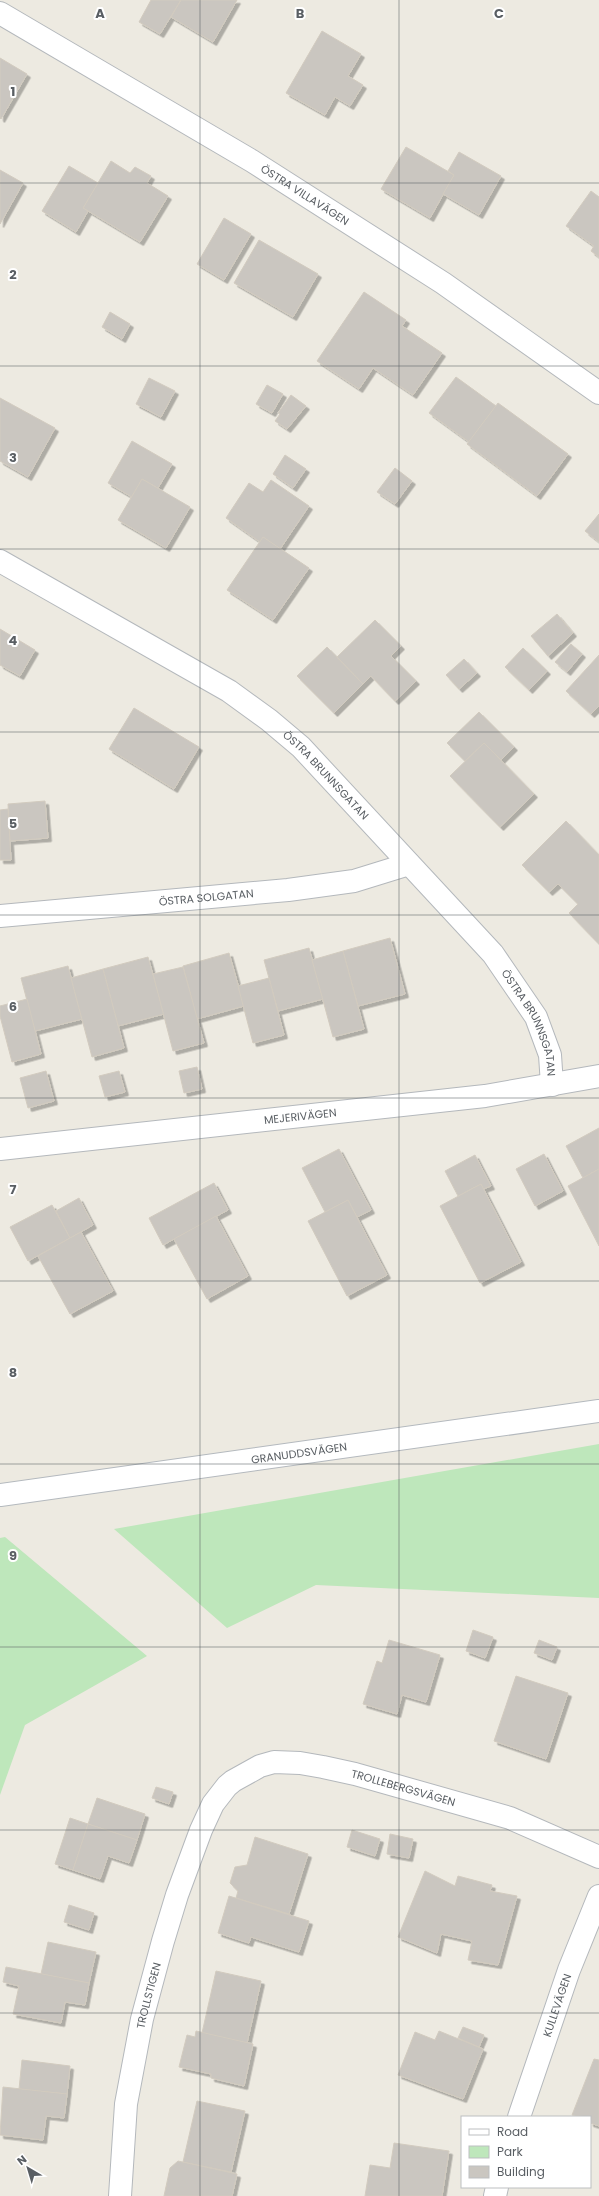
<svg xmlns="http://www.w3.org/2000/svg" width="599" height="2196" viewBox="0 0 599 2196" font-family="Poppins,sans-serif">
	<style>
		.green { fill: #bee7bb }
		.building { fill: #cac6c0; stroke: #d2cbbf; filter: url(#shadow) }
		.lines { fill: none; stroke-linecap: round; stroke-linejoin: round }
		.street-casing { stroke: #b4b8bc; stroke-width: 24 }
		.secondary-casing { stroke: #b4b9be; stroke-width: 24 }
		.street { stroke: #fff; stroke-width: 22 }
		.secondary { stroke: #fff; stroke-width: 22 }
		.grid { fill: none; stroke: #595e63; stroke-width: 1; stroke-opacity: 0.55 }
		.labels { text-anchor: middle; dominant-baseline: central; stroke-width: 4; stroke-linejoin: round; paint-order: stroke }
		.street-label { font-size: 11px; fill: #595e63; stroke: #fff }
		.grid-label { font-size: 13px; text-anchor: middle; font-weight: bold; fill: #595e63; stroke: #fff; stroke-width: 4; stroke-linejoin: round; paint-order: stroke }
	</style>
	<defs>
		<filter id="shadow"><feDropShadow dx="3.5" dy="3.5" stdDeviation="0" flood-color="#0004"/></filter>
	</defs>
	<rect width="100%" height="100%" fill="#edeae1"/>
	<g class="green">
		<path d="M599 1444V1598L316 1585 227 1628 114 1529Z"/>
		<path d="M5 1537 147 1656 25 1725 0 1795V1538Z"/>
	</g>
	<g class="building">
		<path d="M151 0H181L160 34 139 22Z"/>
		<path d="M181 0H237L213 42 171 17Z"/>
		<path d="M322 31 361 54 348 76 363 85 350 106 335 97 325 115 286 93Z"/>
		<path d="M0 58 27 74 1 119 0 118Z"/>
		<path d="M406 147 454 175 430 218 381 189Z"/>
		<path d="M459 152 501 176 479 215 443 194 454 175 448 171Z"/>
		<path d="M111 161 130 173 135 167 151 176 147 183 168 196 140 242 83 208Z"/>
		<path d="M69 166 98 183 83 208 88 211 76 232 42 211Z"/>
		<path d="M0 170 23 183 0 224Z"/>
		<path d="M591 191 599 197V257L591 251 594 246 566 226Z"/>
		<path d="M224 218 251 234 224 280 197 264Z"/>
		<path d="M259 240 318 274 293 317 234 283Z"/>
		<path d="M364 292 406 320 402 326 442 353 413 395 373 368 359 389 317 361Z"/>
		<path d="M110 312 130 324 122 339 102 327Z"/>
		<path d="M456 377 496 406 469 442 429 413Z"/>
		<path d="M149 378 175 391 161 417 136 404Z"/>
		<path d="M267 385 283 394 272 413 256 404Z"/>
		<path d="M291 395 306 406 287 429 275 421 280 414 278 413Z"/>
		<path d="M0 398 55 428 28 477 0 461Z"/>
		<path d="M498 403 568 454 537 496 467 444Z"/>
		<path d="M132 441 172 464 158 488 142 479 132 497 108 483Z"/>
		<path d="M285 455 306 469 293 488 273 474Z"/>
		<path d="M395 468 412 481 395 504 377 492Z"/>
		<path d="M142 479 190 507 166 548 118 520Z"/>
		<path d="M271 480 309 506 280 549 263 537 260 542 226 518 249 483 263 492Z"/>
		<path d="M599 514V542L585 531Z"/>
		<path d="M263 537 309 568 273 620 227 590Z"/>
		<path d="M557 614 573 633 548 656 531 636Z"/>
		<path d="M375 620 401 646 391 656 416 681 395 701 371 676 363 684 337 657Z"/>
		<path d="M0 629 35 650 20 676 0 665Z"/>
		<path d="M571 644 582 654 567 672 555 662Z"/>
		<path d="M327 647 363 684 334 713 297 676Z"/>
		<path d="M523 648 547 671 529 690 505 667Z"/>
		<path d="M599 655V706L591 714 566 691Z"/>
		<path d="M464 659 477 673 459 689 446 675Z"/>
		<path d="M134 708 199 747 174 789 109 749Z"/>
		<path d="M479 712 514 747 501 760 484 743 465 761 447 743Z"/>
		<path d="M484 743 534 794 500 827 450 776Z"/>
		<path d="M45 801 48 838 10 841 8 804Z"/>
		<path d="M8 809 11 860H0V810Z"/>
		<path d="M566 821 599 855V944L569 913 578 904 558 884 549 892 522 865Z"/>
		<path d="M390 938 405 994 358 1006 343 951Z"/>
		<path d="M309 948 323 999 278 1011 264 960Z"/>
		<path d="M343 951 364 1029 333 1037 312 960Z"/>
		<path d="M229 953 244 1006 197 1019 183 966Z"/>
		<path d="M148 957 164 1014 118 1026 103 969Z"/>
		<path d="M68 966 82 1019 35 1031 21 978Z"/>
		<path d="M183 967 204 1043 173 1051 153 974Z"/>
		<path d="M103 969 124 1048 92 1057 71 978Z"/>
		<path d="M269 978 284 1035 253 1043 238 986Z"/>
		<path d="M27 999 41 1054 12 1062 0 1016V1006Z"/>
		<path d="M197 1067 202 1089 184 1093 179 1071Z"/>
		<path d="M46 1071 54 1101 28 1108 20 1078Z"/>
		<path d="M119 1071 125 1092 105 1097 99 1076Z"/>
		<path d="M599 1128V1169L583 1178 566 1146Z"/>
		<path d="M339 1149 371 1210 357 1217 348 1200 325 1212 302 1168Z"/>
		<path d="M544 1154 563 1191 535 1206 516 1169Z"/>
		<path d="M475 1155 491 1186 483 1189 481 1184 458 1196 445 1171Z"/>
		<path d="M599 1169V1246L568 1186Z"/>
		<path d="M214 1183 228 1210 163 1245 149 1218Z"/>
		<path d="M481 1184 521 1262 480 1283 440 1206Z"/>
		<path d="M79 1198 93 1225 70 1238 56 1211Z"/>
		<path d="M348 1200 387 1275 347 1296 308 1221Z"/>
		<path d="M52 1205 70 1238 28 1261 10 1227Z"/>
		<path d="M216 1216 248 1276 207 1299 174 1239Z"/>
		<path d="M81 1232 113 1291 70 1314 38 1256Z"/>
		<path d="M473 1630 493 1637 485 1658 466 1651Z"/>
		<path d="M389 1640 440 1655 426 1702 402 1695 397 1714 363 1704 377 1661 382 1663Z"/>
		<path d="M539 1640 557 1647 552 1660 534 1653Z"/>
		<path d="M516 1676 568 1693 546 1759 494 1741Z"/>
		<path d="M156 1787 173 1792 169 1804 152 1798Z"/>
		<path d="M97 1798 145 1814 137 1840 88 1824Z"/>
		<path d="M70 1818 88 1824 73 1870 55 1864Z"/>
		<path d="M88 1824 137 1840 129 1863 108 1856 100 1879 73 1870Z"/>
		<path d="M352 1830 380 1839 375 1856 347 1847Z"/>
		<path d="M390 1834 413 1839 409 1858 387 1854Z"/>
		<path d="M255 1837 308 1854 289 1914 236 1898 238 1891 230 1883 235 1867 247 1865Z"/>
		<path d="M425 1871 455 1886 458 1876 492 1885 490 1891 517 1896 498 1965 468 1960 472 1941 441 1934 437 1953 398 1937Z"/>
		<path d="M229 1896 309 1921 299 1952 251 1937 249 1943 218 1933Z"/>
		<path d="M69 1905 94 1913 89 1930 64 1922Z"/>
		<path d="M48 1942 96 1952 89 1983 41 1974Z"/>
		<path d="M6 1967 89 1983 85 2005 65 2002 61 2023 13 2014 19 1986 3 1982Z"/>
		<path d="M216 1971 261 1981 247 2043 202 2033Z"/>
		<path d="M463 2027 484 2035 479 2047 458 2038Z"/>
		<path d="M196 2031 253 2044 244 2086 211 2078V2074L179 2067 187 2035 195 2037Z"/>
		<path d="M439 2031 483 2049 463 2099 398 2075 415 2032 435 2040Z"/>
		<path d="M594 2059 599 2060V2126L590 2123V2117L572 2115Z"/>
		<path d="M22 2060 70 2066 67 2094 19 2089Z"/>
		<path d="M3 2087 67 2094 64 2118 46 2116 43 2140 0 2135Z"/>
		<path d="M197 2101 245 2111 231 2172 183 2162Z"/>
		<path d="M394 2143 449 2151 442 2196H365L370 2165 390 2168Z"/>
		<path d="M178 2161 237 2174 232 2196H164L170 2168Z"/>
	</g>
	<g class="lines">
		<defs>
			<g id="street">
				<path id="s1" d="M0 13 252 161 443 283 599 393"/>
				<path id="s2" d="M0 561 229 691 269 720 301 747 493 954 536 1017 550 1055 552 1085"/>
				<path id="s3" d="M0 916 288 890 354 881 409 864"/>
				<path id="s4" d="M0 1149 485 1096 599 1076"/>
				<path id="s5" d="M519 2117 569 1970 599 1896"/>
				<path id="s6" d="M120 2196 126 2104 142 2019 163 1941 177 1895 201 1830 213 1804 227 1786 233 1781 260 1766 274 1762 300 1763 323 1767 355 1774 510 1818 599 1857"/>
				<path d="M495 2196 497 2187"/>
			</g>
			<g id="secondary">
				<path id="s7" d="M0 1495 599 1411"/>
			</g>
		</defs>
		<use href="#street" class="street-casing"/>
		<use href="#secondary" class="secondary-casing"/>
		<use href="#street" class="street"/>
		<use href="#secondary" class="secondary"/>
	</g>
	<path class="grid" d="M200 0V2196M399 0V2196M0 183H599M0 366H599M0 549H599M0 732H599M0 915H599M0 1098H599M0 1281H599M0 1464H599M0 1647H599M0 1830H599M0 2013H599"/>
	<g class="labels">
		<g class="street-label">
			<text stroke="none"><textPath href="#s1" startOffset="355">ÖSTRA VILLAVÄGEN</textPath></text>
			<text stroke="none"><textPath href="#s2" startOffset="392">ÖSTRA BRUNNSGATAN</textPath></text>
			<text stroke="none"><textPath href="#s3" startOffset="207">ÖSTRA SOLGATAN</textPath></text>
			<text stroke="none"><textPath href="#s2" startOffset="716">ÖSTRA BRUNNSGATAN</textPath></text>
			<text stroke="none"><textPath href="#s4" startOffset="302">MEJERIVÄGEN</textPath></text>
			<text stroke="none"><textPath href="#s7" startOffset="302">GRANUDDSVÄGEN</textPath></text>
			<text stroke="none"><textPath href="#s6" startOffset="614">TROLLEBERGSVÄGEN</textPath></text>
			<text stroke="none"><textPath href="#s6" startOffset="203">TROLLSTIGEN</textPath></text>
			<text stroke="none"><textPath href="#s5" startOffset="118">KULLEVÄGEN</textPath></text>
		</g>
	</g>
	<g class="grid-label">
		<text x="100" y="18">A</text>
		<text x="300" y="18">B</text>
		<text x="499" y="18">C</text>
		<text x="13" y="96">1</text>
		<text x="13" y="279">2</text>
		<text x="13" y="462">3</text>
		<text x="13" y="645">4</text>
		<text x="13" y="828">5</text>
		<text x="13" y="1011">6</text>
		<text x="13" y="1194">7</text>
		<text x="13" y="1377">8</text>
		<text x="13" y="1560">9</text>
	</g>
	<rect x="461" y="2116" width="130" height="72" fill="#ffffff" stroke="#bdbfc1"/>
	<rect x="469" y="2129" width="20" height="6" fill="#ffffff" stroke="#bdbfc1"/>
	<text x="497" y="2136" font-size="12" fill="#595e63">Road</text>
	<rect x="469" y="2146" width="20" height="12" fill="#bee7bb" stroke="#bdbfc1"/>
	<text x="497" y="2156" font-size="12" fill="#595e63">Park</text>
	<rect x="469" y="2166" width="20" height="12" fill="#cac6c0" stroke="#bdbfc1"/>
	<text x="497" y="2176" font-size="12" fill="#595e63">Building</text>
	<g transform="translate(28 2168) rotate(322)" stroke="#ffffff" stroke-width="3" paint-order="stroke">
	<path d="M0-3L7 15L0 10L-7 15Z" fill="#595e63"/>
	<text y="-6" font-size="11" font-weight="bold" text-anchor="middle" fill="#595e63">N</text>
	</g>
</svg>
